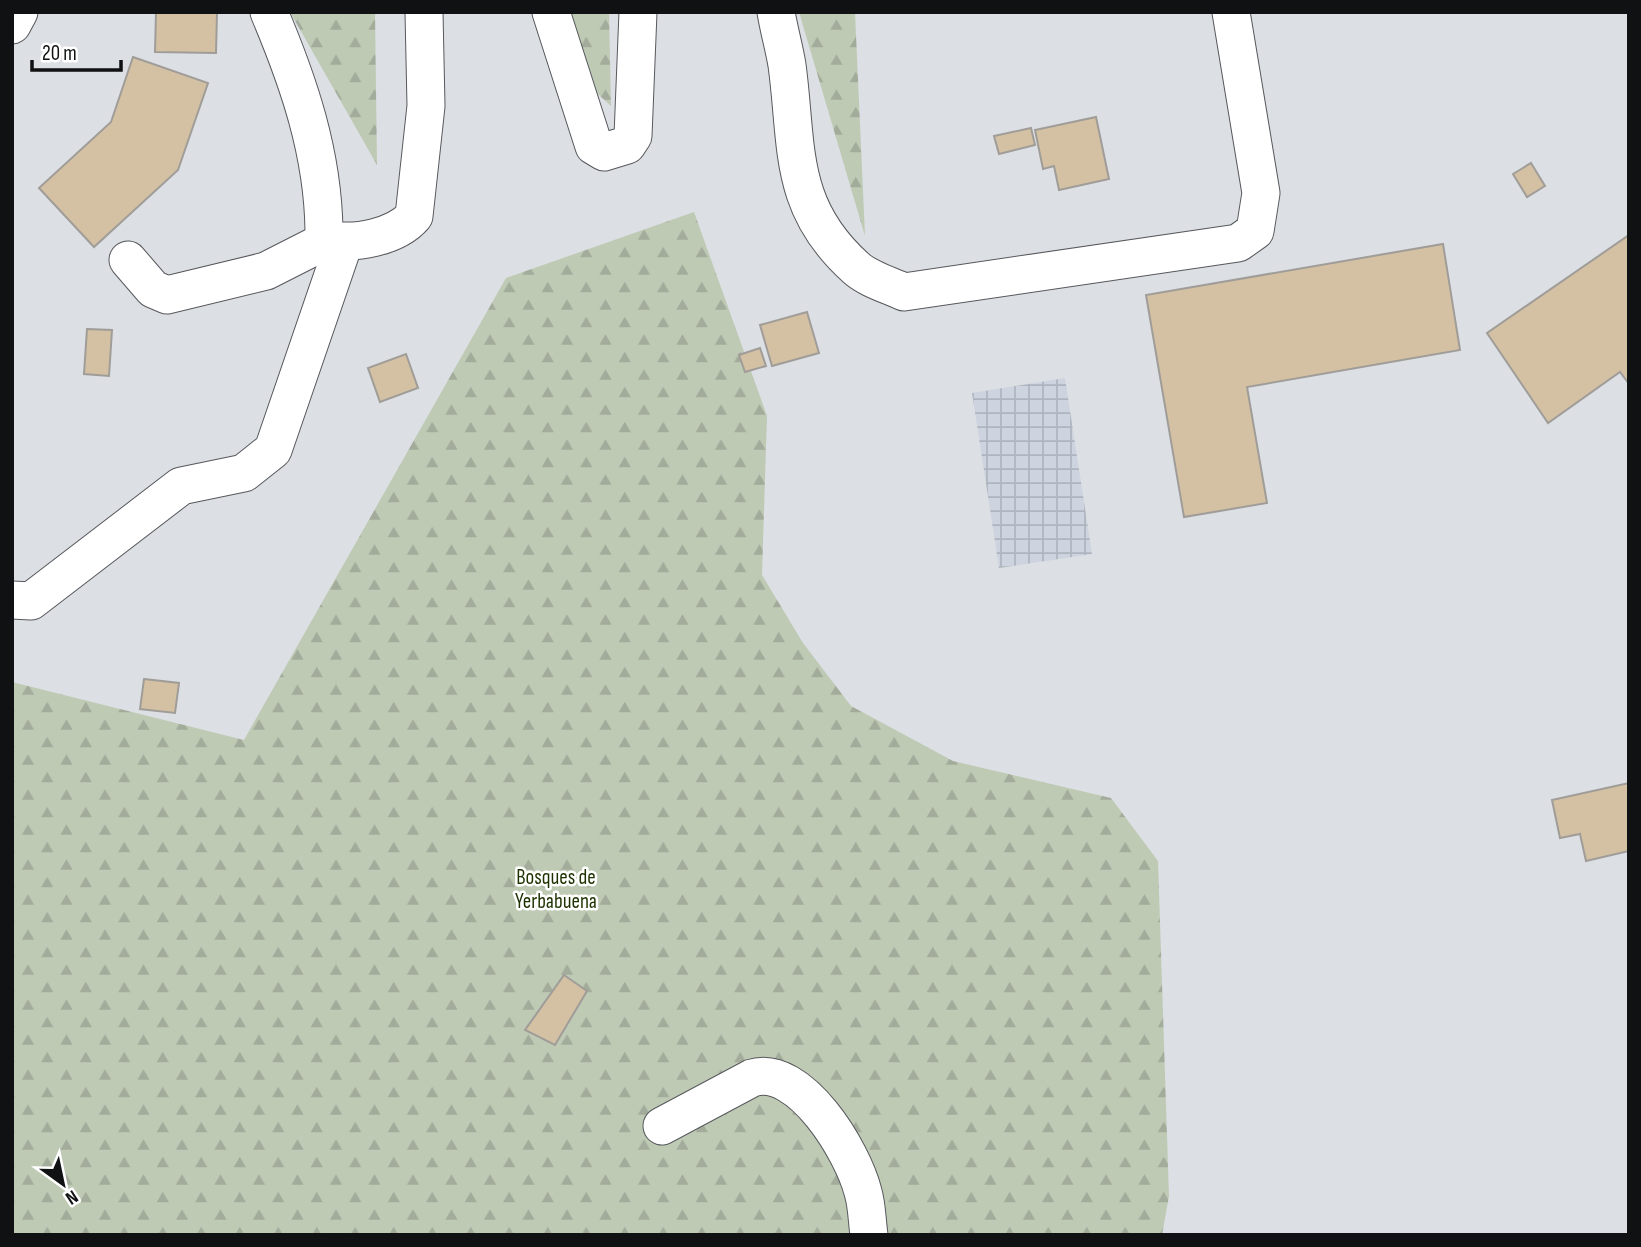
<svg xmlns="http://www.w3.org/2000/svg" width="1641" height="1247" viewBox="0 0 1641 1247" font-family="'Sofia Sans Condensed',sans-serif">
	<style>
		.industrial { fill: url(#industrial-grid) }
		.forest { fill: url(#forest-firs) }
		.building { fill: #d4c1a3; stroke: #a09d99; stroke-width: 2 }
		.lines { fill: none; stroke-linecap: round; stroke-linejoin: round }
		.minor-casing { stroke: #56585c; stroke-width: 39 }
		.minor { stroke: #fff; stroke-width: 37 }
		.labels { text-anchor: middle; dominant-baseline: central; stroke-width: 5; stroke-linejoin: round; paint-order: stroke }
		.park-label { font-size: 21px; fill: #1e3201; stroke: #fff }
	</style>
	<defs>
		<pattern id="industrial-grid" width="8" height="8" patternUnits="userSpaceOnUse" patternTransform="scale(1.75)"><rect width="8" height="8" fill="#cdd4df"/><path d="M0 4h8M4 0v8" fill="none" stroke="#afb5be"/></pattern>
		<pattern id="forest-firs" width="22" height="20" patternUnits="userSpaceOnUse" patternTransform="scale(1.75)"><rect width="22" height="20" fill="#bfcab5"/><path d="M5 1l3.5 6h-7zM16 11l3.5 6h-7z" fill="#a3ac9b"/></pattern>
	</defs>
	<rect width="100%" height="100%" fill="#dcdfe3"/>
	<path class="industrial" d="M1065 378 1092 554 999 568 972 393Z"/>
	<g class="forest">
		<path d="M290 12H375L377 165Z"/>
		<path d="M569 12H609L611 106 588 85Z"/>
		<path d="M799 12H855L865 236Z"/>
		<path d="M694 212 767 416 762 575 803 643 851 706 953 761 1111 798 1158 861 1169 1196 1162 1235H12V682L244 740 506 278Z"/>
	</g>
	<g class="building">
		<path d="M156 12H217L216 53 155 52Z"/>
		<path d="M133 57 208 83 178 170 94 247 39 188 111 122Z"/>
		<path d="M1096 117 1109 179 1059 190 1054 166 1043 169 1035 130Z"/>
		<path d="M1031 128 1035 145 999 154 994 136Z"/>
		<path d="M1531 163 1545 186 1527 197 1513 174Z"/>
		<path d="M1629 235V384L1620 372 1548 423 1487 333Z"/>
		<path d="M1443 244 1460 350 1247 387 1267 503 1184 517 1146 295Z"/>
		<path d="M807 312 819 353 772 366 760 325Z"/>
		<path d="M87 329 112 330 109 376 84 374Z"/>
		<path d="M760 348 766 366 745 372 739 355Z"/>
		<path d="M406 354 418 388 380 402 368 368Z"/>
		<path d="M144 679 179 683 175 713 140 709Z"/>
		<path d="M1629 783V851L1586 861 1580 834 1560 838 1552 800Z"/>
		<path d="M564 975 587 991 555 1045 525 1030Z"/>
	</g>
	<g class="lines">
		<defs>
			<g id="minor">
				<path d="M269 12C299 83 323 153 324 231L329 239C354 245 396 237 414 216L426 106 424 12"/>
				<path d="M551 12 594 146 604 152 627 145 633 136 638 12"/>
				<path d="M776 12C779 30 784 47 787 65 798 146 787 206 856 268 868 279 889 285 904 292L1238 243 1255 231 1261 193 1231 12"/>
				<path d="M12 25 19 12"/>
				<path d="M128 260 153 289 167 295 266 271 329 239"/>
				<path d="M12 600 31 601 181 486 244 473 273 450 344 243"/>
				<path d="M662 1126 752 1078C800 1063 853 1152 863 1192 867 1205 867 1221 869 1235"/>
			</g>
		</defs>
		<use href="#minor" class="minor-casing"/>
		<use href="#minor" class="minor"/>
	</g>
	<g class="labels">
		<g class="park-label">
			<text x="556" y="877">Bosques de<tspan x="556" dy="24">Yerbabuena</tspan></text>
		</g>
	</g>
	<rect width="1641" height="1247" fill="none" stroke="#101112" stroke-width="28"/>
	<g transform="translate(63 1184) rotate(147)" stroke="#ffffff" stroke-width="5" paint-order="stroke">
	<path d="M0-5L12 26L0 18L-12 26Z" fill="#101112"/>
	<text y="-10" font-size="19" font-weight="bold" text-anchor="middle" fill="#101112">N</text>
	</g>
	<path d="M32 60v10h89v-10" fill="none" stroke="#101112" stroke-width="3.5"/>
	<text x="42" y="60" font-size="21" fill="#101112" stroke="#ffffff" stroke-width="5" paint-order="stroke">20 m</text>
</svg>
